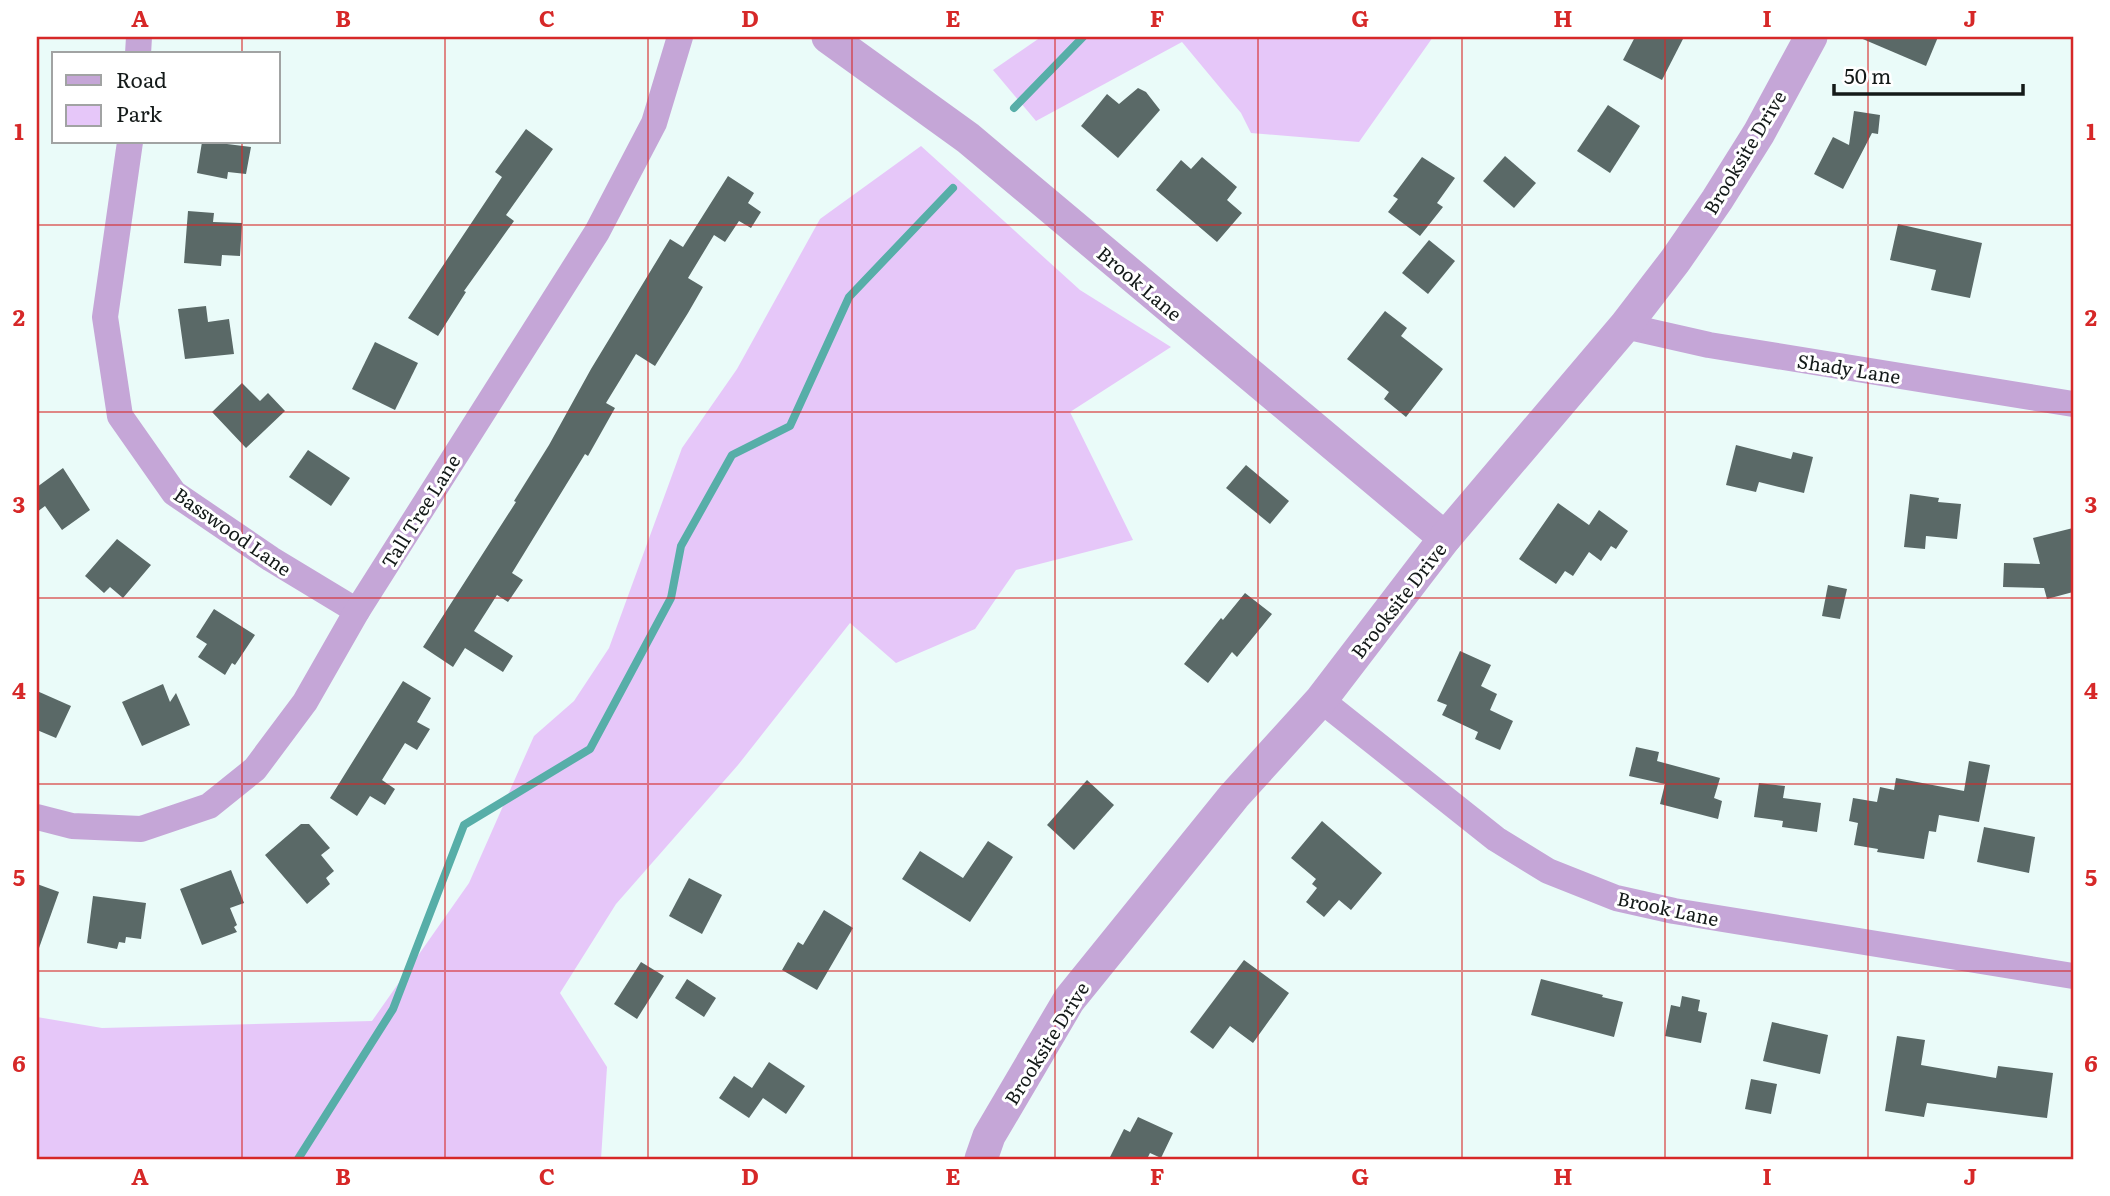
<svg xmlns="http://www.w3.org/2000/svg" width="2110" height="1196" viewBox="0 0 2110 1196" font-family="Literata,serif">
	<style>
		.green { fill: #e6c7f9 }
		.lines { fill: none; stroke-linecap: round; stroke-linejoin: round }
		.stream { stroke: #57aea8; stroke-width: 8 }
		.building { fill: #5a6967 }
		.minor { stroke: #c5a6d7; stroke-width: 26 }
		.tertiary { stroke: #c5a6d7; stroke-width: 33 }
		.grid { fill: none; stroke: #d62828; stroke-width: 2; stroke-opacity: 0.55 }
		.labels { text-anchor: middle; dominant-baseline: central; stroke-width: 6; stroke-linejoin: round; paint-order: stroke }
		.street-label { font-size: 19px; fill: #141a19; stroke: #fff }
		.neatline { fill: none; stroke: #d62828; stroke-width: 2.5 }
		.grid-label { font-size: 23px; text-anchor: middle; font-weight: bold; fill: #d62828 }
	</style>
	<rect width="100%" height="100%" fill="#eafbf9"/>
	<g class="green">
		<path d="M1041 37H1433L1359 142 1251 133 1241 113 1182 42 1036 121 993 70Z"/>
		<path d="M921 146 1080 290 1171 347 1070 412 1133 540 1016 570 975 629 896 663 850 623 738 765 616 904 560 993 607 1067 601 1159H37V1017L102 1028 372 1021 469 883 534 736 574 701 609 648 682 448 737 369 820 219Z"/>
	</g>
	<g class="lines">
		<g class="stream">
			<path d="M1014 108 1083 37"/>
			<path d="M298 1159 393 1009 464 825 590 749 671 598 681 546 732 455 790 426 849 297 953 188"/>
		</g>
	</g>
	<g class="building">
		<path d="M1635 37H1684L1662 80 1623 60Z"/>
		<path d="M1858 37H1938L1926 66Z"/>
		<path d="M1138 88 1146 92 1160 110 1118 158 1081 126 1107 94 1119 104Z"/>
		<path d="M1608 105 1640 126 1610 173 1577 151Z"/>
		<path d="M1854 111 1880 115 1878 134 1872 133 1843 189 1814 174 1833 137 1849 145Z"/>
		<path d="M526 129 553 149 506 215 514 221 464 291 466 292 438 336 408 318 502 177 495 172Z"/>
		<path d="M202 142H227V144L251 147 246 174 228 172 227 179 197 173Z"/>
		<path d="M1505 156 1536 183 1514 208 1483 181Z"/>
		<path d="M1202 157 1237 187 1227 200 1242 213 1217 242 1156 190 1181 160 1191 169Z"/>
		<path d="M1422 157 1455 178 1437 203 1443 207 1420 236 1388 212 1398 199 1393 196Z"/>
		<path d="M728 176 754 193 748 203 761 212 751 228 739 221 725 242 714 235 688 278 703 287 688 313 655 366 636 354 606 403 615 408 588 456 585 454 512 573 523 580 508 602 497 595 474 631 513 656 503 672 465 648 453 667 423 647 516 502 514 501 549 445 591 369 670 239 683 247Z"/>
		<path d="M188 211 214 213 213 222 242 223 240 256 222 255 221 266 184 263Z"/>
		<path d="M1898 224 1982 243 1970 298 1931 290 1936 270 1890 260Z"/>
		<path d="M1429 240 1455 261 1428 294 1402 273Z"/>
		<path d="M206 306 208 322 229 319 234 354 185 359 178 309Z"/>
		<path d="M1385 311 1407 328 1401 336 1443 369 1406 417 1384 399 1389 392 1347 359Z"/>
		<path d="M375 342 418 363 395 410 352 389Z"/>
		<path d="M242 383 260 401 268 393 285 411 246 448 212 412Z"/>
		<path d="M1736 445 1791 459 1793 452 1813 457 1804 493 1759 482 1756 492 1726 485Z"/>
		<path d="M308 450 350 478 331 506 289 477Z"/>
		<path d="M1246 465 1289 501 1270 524 1226 488Z"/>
		<path d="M63 468 90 510 62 530 45 506 37 512V487Z"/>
		<path d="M1910 494 1939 498 1938 502 1961 504 1957 539 1926 536 1925 549 1904 547Z"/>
		<path d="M1558 503 1589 525 1599 510 1628 531 1616 549 1611 546 1601 561 1589 552 1573 576 1565 571 1556 584 1519 559Z"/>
		<path d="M2073 528V592L2047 599 2044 588 2003 587 2004 563 2040 564 2033 538Z"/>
		<path d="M117 539 151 565 123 598 110 587 104 593 85 576Z"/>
		<path d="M1828 585 1847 589 1840 619 1822 616Z"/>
		<path d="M1245 593 1272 614 1237 657 1232 652 1208 683 1184 664 1221 618 1223 620Z"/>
		<path d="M214 609 255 635 235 665 232 663 225 675 198 657 207 644 196 637Z"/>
		<path d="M1460 651 1491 665 1481 686 1497 694 1490 710 1513 721 1500 750 1475 739 1478 732 1442 715 1447 705 1437 701Z"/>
		<path d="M403 681 431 698 417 722 430 729 417 750 405 743 382 780 395 789 385 805 370 796 357 816 330 798Z"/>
		<path d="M163 684 170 702 176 693 190 725 142 746 122 702Z"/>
		<path d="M37 691 71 706 56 738 37 730Z"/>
		<path d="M1636 747 1659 752 1657 761 1720 778 1714 798 1722 801 1718 819 1660 804 1665 784 1629 776Z"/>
		<path d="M1969 761 1990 765 1979 822 1939 815 1936 832 1929 831 1924 859 1877 852 1878 849 1854 845 1858 823 1849 821 1853 798 1877 802 1880 787 1894 790 1896 778 1964 791Z"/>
		<path d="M1087 780 1114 805 1074 850 1047 825Z"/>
		<path d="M1759 783 1785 786 1783 798 1821 803 1817 832 1782 827 1783 821 1754 817Z"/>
		<path d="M1322 821 1382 873 1351 910 1339 900 1324 917 1306 902 1317 888 1312 884 1316 879 1291 858Z"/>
		<path d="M301 824H309L330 848 321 855 334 871 326 878 330 884 307 904 265 855Z"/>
		<path d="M1984 827 2035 837 2029 873 1977 862Z"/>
		<path d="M988 841 1013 857 970 922 902 879 920 851 963 878Z"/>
		<path d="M231 870 244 903 230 908 237 925 234 927 237 932 202 945 180 889Z"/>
		<path d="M689 878 722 895 702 934 669 916Z"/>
		<path d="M37 884 59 892 39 948H37Z"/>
		<path d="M93 896 146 903 141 939 126 937 125 943 119 942 117 949 87 943Z"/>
		<path d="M824 910 853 928 817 990 782 970 798 942 803 945Z"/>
		<path d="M1244 960 1289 993 1253 1043 1230 1026 1213 1049 1190 1032Z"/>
		<path d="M641 962 664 976 637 1019 614 1004Z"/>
		<path d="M687 979 716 998 704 1017 675 998Z"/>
		<path d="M1541 979 1603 995 1602 997 1623 1002 1614 1037 1531 1015Z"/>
		<path d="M1682 996 1700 1000 1698 1011 1707 1013 1701 1043 1665 1036 1671 1005 1680 1007Z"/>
		<path d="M1772 1022 1828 1035 1820 1074 1763 1061Z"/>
		<path d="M1897 1036 1925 1040 1921 1065 1996 1078 1998 1066 2053 1073 2047 1118 1927 1103 1924 1117 1885 1111Z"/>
		<path d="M769 1062 805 1086 786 1114 763 1098 749 1118 719 1098 734 1076 752 1088Z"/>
		<path d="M1751 1079 1777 1084 1771 1114 1745 1109Z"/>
		<path d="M1138 1117 1173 1133 1161 1158 1150 1153 1147 1159H1109L1124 1129 1130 1132Z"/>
	</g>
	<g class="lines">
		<g class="minor">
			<path d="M138 54 139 37"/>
			<path d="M130 142 105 317 120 416 174 493 271 559 357 611"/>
			<path d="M1625 326 1709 345 2073 404"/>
			<path d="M1321 700 1496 839 1548 871 1616 898 1674 911 2073 976"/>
			<path d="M37 817 72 826 141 829 209 806 255 769 305 702 357 611 597 232 654 123 680 37"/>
		</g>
		<g class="tertiary">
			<path d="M828 37 968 138 1445 538"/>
			<path d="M981 1159 989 1136 1069 1000 1234 796 1321 700 1445 538 1625 326 1675 261 1717 200 1759 133 1811 37"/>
		</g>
	</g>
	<path class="grid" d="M242 37V54M445 37V1159M648 37V1159M852 37V1159M1055 37V1159M1258 37V1159M1462 37V1159M1665 37V1159M1868 37V1159M242 142V1159M37 225H2073M37 412H2073M37 598H2073M37 784H2073M37 971H2073"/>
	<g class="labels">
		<g class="street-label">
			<text transform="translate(1744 152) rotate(-59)">Brooksite Drive</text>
			<text transform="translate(1140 283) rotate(40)">Brook Lane</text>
			<text transform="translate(1849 368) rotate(9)">Shady Lane</text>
			<text transform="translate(420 511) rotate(-58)">Tall Tree Lane</text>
			<text transform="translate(233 531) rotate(35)">Basswood Lane</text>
			<text transform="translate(1398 600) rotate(-52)">Brooksite Drive</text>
			<text transform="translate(1668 908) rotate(12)">Brook Lane</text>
			<text transform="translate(1046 1043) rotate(-58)">Brooksite Drive</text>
		</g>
	</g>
	<rect width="2110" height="1196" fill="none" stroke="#ffffff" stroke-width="77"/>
	<rect x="52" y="52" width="228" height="91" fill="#ffffff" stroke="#a1a3a3" stroke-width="2"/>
	<rect x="66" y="75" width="35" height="10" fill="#c5a6d7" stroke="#a1a3a3" stroke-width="2"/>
	<text x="116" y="88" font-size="21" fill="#141a19">Road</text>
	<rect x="66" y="105" width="35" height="21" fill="#e6c7f9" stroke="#a1a3a3" stroke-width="2"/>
	<text x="116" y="122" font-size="21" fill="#141a19">Park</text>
	<path d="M1834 84v10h189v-10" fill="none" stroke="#141a19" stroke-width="3.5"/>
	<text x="1844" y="84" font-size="21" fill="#141a19" stroke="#ffffff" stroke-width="5" paint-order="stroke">50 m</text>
	<rect x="38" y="38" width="2034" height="1120" class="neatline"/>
	<g class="grid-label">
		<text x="140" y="27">A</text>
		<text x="343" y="27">B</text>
		<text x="547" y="27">C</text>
		<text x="750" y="27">D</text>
		<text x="953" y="27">E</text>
		<text x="1157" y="27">F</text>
		<text x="1360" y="27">G</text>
		<text x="1563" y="27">H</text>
		<text x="1767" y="27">I</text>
		<text x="1970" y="27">J</text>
		<text x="19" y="140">1</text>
		<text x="2091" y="140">1</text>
		<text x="19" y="326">2</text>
		<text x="2091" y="326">2</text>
		<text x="19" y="513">3</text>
		<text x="2091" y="513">3</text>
		<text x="19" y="699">4</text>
		<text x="2091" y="699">4</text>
		<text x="19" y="886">5</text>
		<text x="2091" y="886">5</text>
		<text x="19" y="1072">6</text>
		<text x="2091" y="1072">6</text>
		<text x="140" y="1185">A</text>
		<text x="343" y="1185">B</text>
		<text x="547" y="1185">C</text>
		<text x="750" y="1185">D</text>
		<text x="953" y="1185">E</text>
		<text x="1157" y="1185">F</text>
		<text x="1360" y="1185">G</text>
		<text x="1563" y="1185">H</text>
		<text x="1767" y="1185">I</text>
		<text x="1970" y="1185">J</text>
	</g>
</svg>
